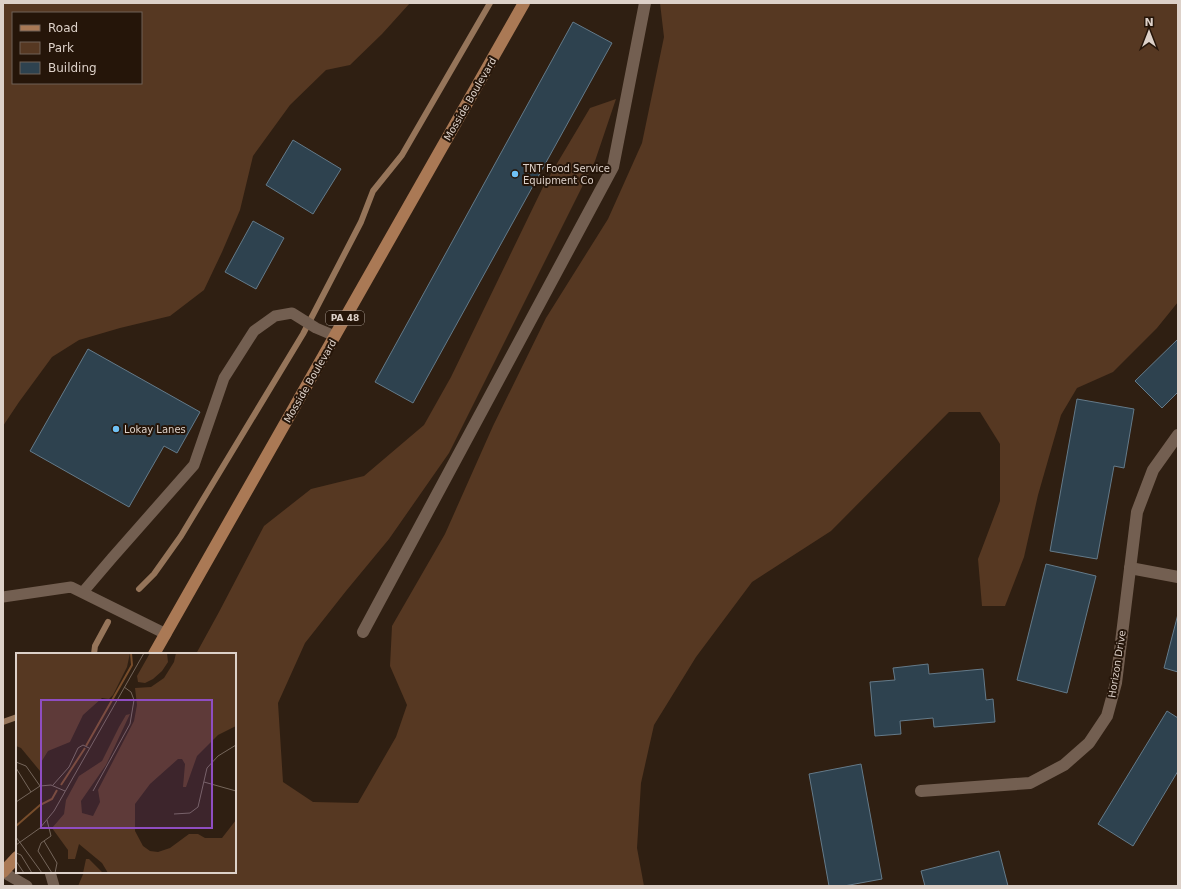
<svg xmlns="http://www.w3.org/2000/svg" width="1181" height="889" viewBox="0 0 1181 889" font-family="'DejaVu Sans',sans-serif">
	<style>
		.green { fill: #563822; fill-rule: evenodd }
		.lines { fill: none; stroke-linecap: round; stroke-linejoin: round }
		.stream { stroke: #96755a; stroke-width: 6 }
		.building { fill: #2e424f; stroke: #647a89 }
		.lane { stroke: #735f51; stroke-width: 11 }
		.street { stroke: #735f51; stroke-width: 12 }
		.primary { stroke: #aa7955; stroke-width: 12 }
		.poi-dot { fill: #70c1f4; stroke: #251509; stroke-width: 1.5 }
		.labels { text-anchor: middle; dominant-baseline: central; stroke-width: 4; stroke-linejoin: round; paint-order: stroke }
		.shield { fill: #251509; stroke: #a6998f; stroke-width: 1 }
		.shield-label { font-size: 9px; font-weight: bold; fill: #ddd1c9 }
		.street-label { font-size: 10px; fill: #ddd1c9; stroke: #251509 }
		.poi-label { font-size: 10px; fill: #ddd1c9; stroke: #251509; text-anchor: start }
		.inset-river { fill: none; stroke: #784d2b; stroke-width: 2 }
		.inset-road { fill: none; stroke: #75665b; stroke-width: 1 }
		.view { fill: #8f4dc1; fill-opacity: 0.15; stroke: #8f4dc1; stroke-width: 2 }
		.inset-edge { fill: none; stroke: #ddd1c9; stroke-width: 2 }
	</style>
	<rect width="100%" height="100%" fill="#2f1f12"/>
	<g class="green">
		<path d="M3 3H410L382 34 350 65 326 70 290 105 253 156 240 210 222 252 204 290 170 316 120 328 79 340 52 357 19 402 3 426ZM13 13H141V83H13Z"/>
		<path d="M660 3H1178V302L1157 328 1113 372 1077 388 1061 415 1038 495 1024 557 1005 606H982L978 559 1000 501V444L980 412H949L831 531 752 582 696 657 654 725 641 783 637 848 644 886H78L84 872H235V654H196L219 612 264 526 311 489 364 476 424 425 451 377 543 187 590 108 616 99 595 161 449 453 389 539 346 591 305 643 278 703 283 782 313 802 358 803 396 737 407 705 390 666 392 626 445 534 493 426 546 318 608 219 642 143 664 37Z"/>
	</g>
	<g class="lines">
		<g class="stream">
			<path d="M139 589 154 574 181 536 303 334 361 222 373 191 402 155 490 3"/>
			<path d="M94 654 95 646 108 622"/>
			<path d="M3 722 17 717"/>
		</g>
	</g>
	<g class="building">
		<path d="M573 22 612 43 413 403 375 382Z"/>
		<path d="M293 140 341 169 313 214 266 185Z"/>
		<path d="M253 221 284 238 256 289 225 272Z"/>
		<path d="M1178 339V392L1162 408 1135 381Z"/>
		<path d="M88 349 200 412 177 453 164 446 129 507 30 451Z"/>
		<path d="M1077 399 1134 409 1124 468 1114 466 1097 559 1050 551Z"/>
		<path d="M1046 564 1096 576 1067 693 1017 680Z"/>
		<path d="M1178 614V672L1164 668Z"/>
		<path d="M928 664 929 674 983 669 986 700 993 699 995 722 934 727 933 718 900 721 901 734 875 736 870 682 895 680 893 668Z"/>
		<path d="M1167 711 1178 718V771L1133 846 1098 824Z"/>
		<path d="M861 764 882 879 844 886H829L809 774Z"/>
		<path d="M999 851 1008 886H925L921 871Z"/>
	</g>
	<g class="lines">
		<g class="lane">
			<path d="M83 592 112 558 194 465 224 378 254 331 275 316 292 313 316 328 335 336"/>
			<path d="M3 597 71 587 166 634"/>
			<path d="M3 872 27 886"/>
			<path d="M50 872 54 886"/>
		</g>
		<g class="street">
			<path d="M1130 568 1178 577"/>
			<path d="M363 632 613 167 645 3"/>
			<path d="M921 791 1030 783 1064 765 1089 743 1107 716 1116 683 1137 512 1153 470 1178 435"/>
		</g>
		<g class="primary">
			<path d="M154 654 524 3"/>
			<path d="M3 872 17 857"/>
		</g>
	</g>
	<g class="poi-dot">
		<circle cx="515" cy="174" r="4"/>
		<circle cx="116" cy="429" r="4"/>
	</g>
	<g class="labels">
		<rect class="shield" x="326" y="311" width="38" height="14" rx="3"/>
		<g class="shield-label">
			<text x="345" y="318">PA 48</text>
		</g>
		<g class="street-label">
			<text transform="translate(470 99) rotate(-60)">Mosside Boulevard</text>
			<text transform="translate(310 381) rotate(-60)">Mosside Boulevard</text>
			<text transform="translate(1117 664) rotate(-81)">Horizon Drive</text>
		</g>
		<g class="poi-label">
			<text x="523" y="168">TNT Food Service<tspan x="523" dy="12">Equipment Co</tspan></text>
			<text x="124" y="429">Lokay Lanes</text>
		</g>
	</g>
	<g transform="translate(16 653)">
		<rect width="220" height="220" fill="#2f1f12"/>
		<path d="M0 0H114L111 14 97 42 93 46 86 45 67 62 54 89 32 98 24 111V118L5 95 0 93ZM134 0H151L152 9 146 18 137 26 129 30 122 29 121 23ZM160 0H220V73L202 82 181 103 170 134H167L169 111 166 106H162L134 131 119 151V178L127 193 134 198 142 199 154 195 173 181H182L189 185H206L220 167V220H92L86 210 63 191 59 206H52V197L36 175 48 161 50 147 63 123 86 108 103 74 110 62 114 61 90 112 65 148 66 160 77 163 84 149 82 137 118 68 121 52 119 35 135 34 148 25 158 9ZM70 206H73L87 220H67Z" fill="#563822"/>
		<path class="inset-river" d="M70 93 116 12 115 0M45 132 69 95M0 173 24 152 36 146 41 137"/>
		<path class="inset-road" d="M0 109 10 113 24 133 35 132 49 138M0 115 15 139M188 129 220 138M37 132 53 114 62 95 67 92 73 95M77 138 114 71 118 47 115 39 108 34M0 149 24 133M158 161 174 160 182 154 191 115 202 103 220 92M31 167 35 183 25 190 22 198 36 220M0 184 26 220M28 188 41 210 39 220M0 192 24 175 38 158 128 0M0 200 5 202 16 220M0 208 8 220"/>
		<path class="view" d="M25 47H196V175H25Z"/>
		<rect width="220" height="220" class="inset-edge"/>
	</g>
	<rect width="1181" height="889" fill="none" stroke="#ddd1c9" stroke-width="8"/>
	<rect x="12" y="12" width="130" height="72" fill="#251509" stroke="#6f6056"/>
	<rect x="20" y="25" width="20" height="6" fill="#aa7955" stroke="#6f6056"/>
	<text x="48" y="32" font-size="12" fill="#ddd1c9">Road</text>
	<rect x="20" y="42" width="20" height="12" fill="#563822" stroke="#6f6056"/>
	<text x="48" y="52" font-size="12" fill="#ddd1c9">Park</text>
	<rect x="20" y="62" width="20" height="12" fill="#2e424f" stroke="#6f6056"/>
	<text x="48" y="72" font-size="12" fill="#ddd1c9">Building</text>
	<g transform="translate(1149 32)" stroke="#251509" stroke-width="3" paint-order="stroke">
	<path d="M0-3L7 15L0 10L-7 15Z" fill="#ddd1c9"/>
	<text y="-6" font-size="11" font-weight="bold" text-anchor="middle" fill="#ddd1c9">N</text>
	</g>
</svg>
